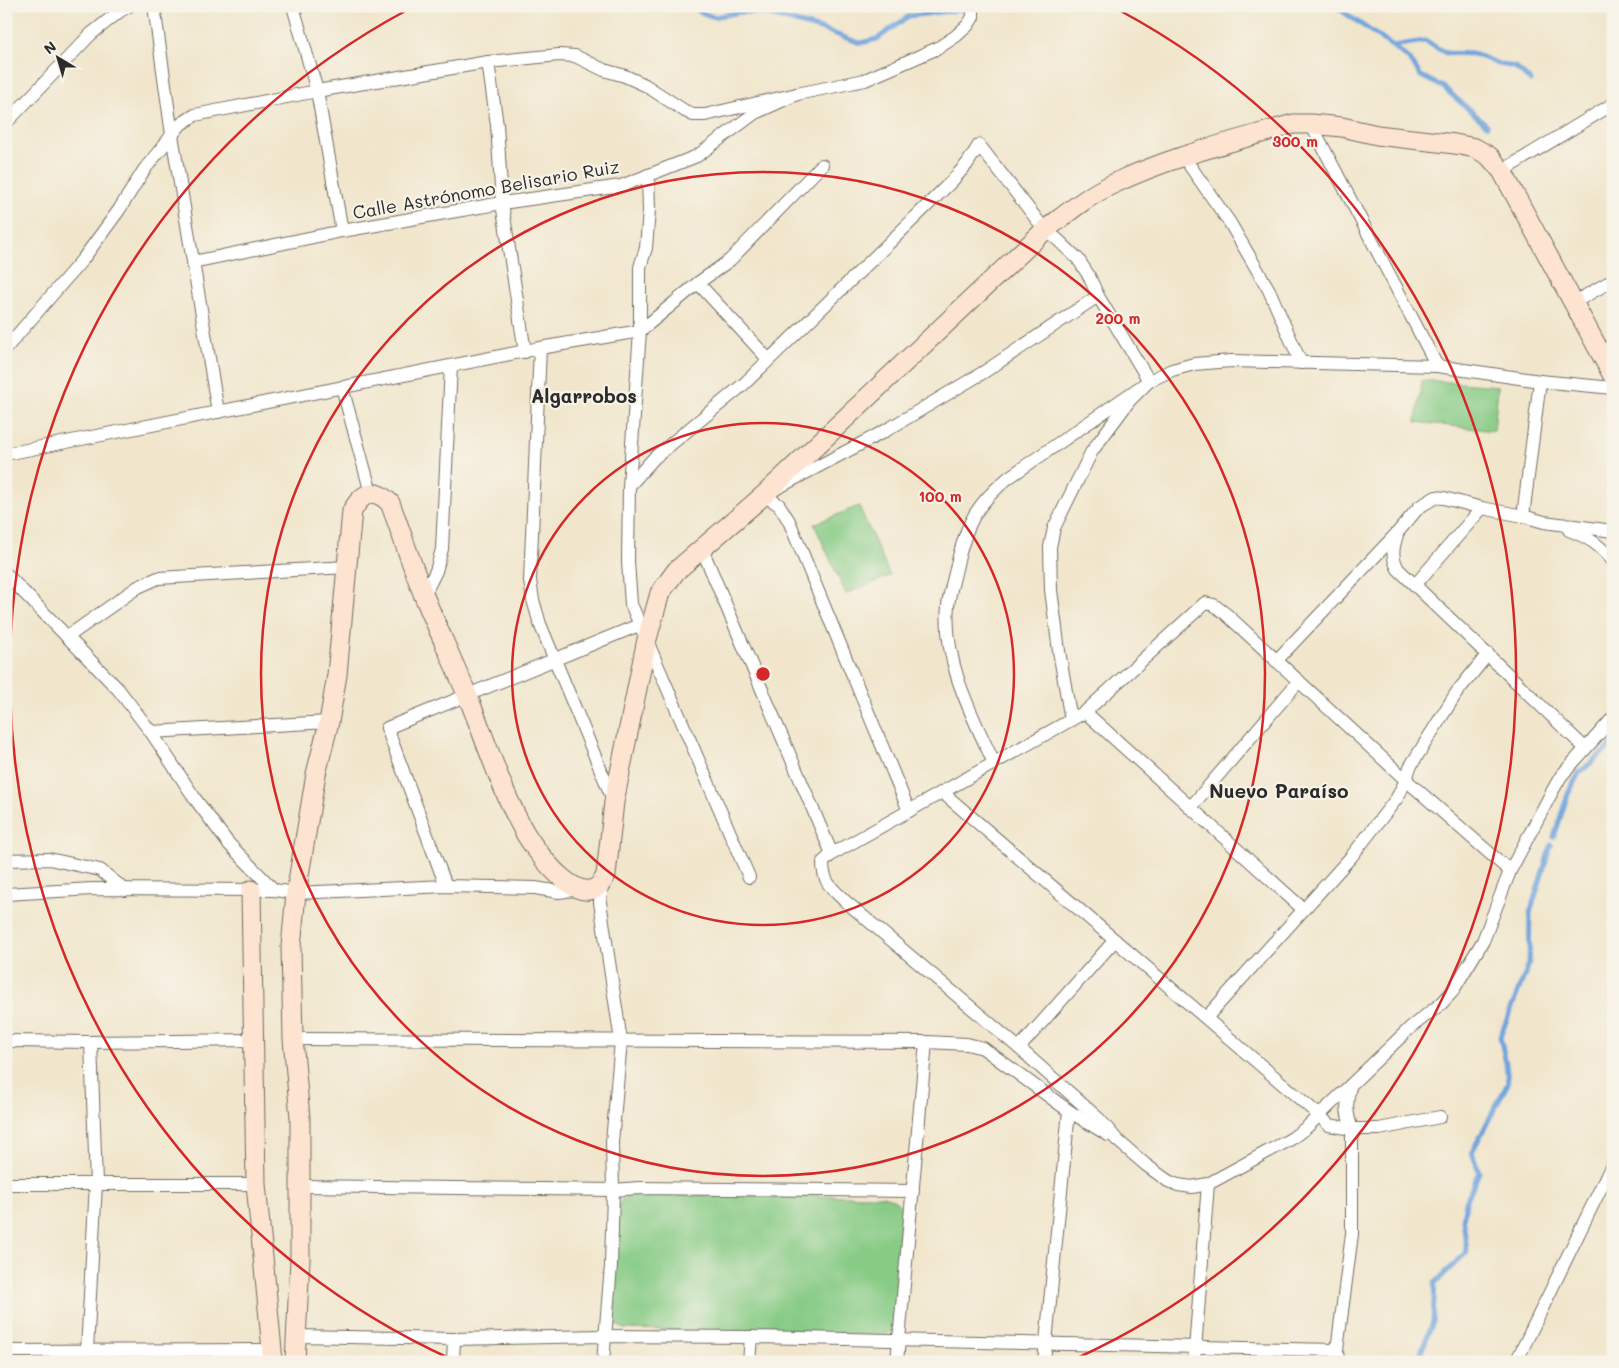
<svg xmlns="http://www.w3.org/2000/svg" width="1619" height="1368" viewBox="0 0 1619 1368" font-family="Mali,sans-serif">
	<style>
		.green { fill: #87cb85; stroke: #597b58 }
		.lines { fill: none; stroke-linecap: round; stroke-linejoin: round }
		.stream { stroke: #71a4dd; stroke-width: 5 }
		.street-casing { stroke: #706c63; stroke-width: 14 }
		.secondary-casing { stroke: #706c63; stroke-width: 21 }
		.street { stroke: #fff; stroke-width: 12 }
		.secondary { stroke: #fde4d1; stroke-width: 19 }
		.ring { fill: none; stroke: #d62828; stroke-width: 2.5 }
		.labels { text-anchor: middle; dominant-baseline: central; stroke-width: 4.5; stroke-linejoin: round; paint-order: stroke }
		.street-label { font-size: 18px; fill: #2b2b2b; stroke: #f7f3e8 }
		.neighbourhood-label { font-size: 19px; font-weight: bold; fill: #2b2b2b; stroke: #f7f3e8 }
		.centre { fill: #d62828; stroke: #f7f3e8; stroke-width: 2.5 }
		.ring-label { font-size: 15px; text-anchor: middle; font-weight: bold; fill: #d62828; stroke: #f7f3e8; stroke-width: 4.5; stroke-linejoin: round; paint-order: stroke }
	</style>
	<rect width="100%" height="100%" fill="#f7f3e8"/>
	<filter id="ink" filterUnits="userSpaceOnUse"><feTurbulence type="fractalNoise" baseFrequency=".02" numOctaves="2"/><feDisplacementMap in="SourceGraphic" scale="10" xChannelSelector="R" yChannelSelector="G"/><feConvolveMatrix kernelMatrix="1 2 1 2 8 2 1 2 1" color-interpolation-filters="sRGB"/></filter>
	<filter id="wash" filterUnits="userSpaceOnUse"><feTurbulence type="fractalNoise" baseFrequency=".0096" numOctaves="4" result="noise"/><feDisplacementMap in="SourceGraphic" scale="20" xChannelSelector="R" yChannelSelector="G"/><feGaussianBlur stdDeviation="1.12" result="paint"/><feColorMatrix in="noise" values="0 0 0 0 0 0 0 0 0 0 0 0 0 0 0 0 0 1.4 0 .05"/><feComposite in="paint" operator="in"/></filter>
	<g filter="url(#wash)">
		<rect width="100%" height="100%" fill="#f1e6cc"/>
		<g class="green">
			<path d="M1422 380 1498 386 1494 431 1416 422Z"/>
			<path d="M859 506 890 576 846 594 814 524Z"/>
			<path d="M635 1195 882 1196C893 1198 898 1201 902 1211L898 1322C895 1332 891 1333 881 1335L625 1329 618 1326 611 1315 618 1211C620 1199 623 1196 635 1195Z"/>
		</g>
		<g class="lines">
			<g class="stream">
				<path d="M692 6 700 12 714 17 741 12 763 13 824 30 860 43 877 39 909 16 993 6"/>
				<path d="M1335 6 1392 46 1425 41 1446 53 1474 54 1499 64 1515 67 1531 81"/>
				<path d="M1392 46 1409 59 1421 76 1443 87 1487 125"/>
				<path d="M1554 837 1568 794 1579 773 1613 744"/>
				<path d="M1417 1362 1433 1322 1435 1283 1467 1252 1463 1220 1466 1202 1479 1172 1472 1152 1508 1083 1506 1063 1500 1037 1529 964 1530 913 1551 845"/>
			</g>
		</g>
	</g>
	<g filter="url(#ink)">
		<g class="lines">
			<defs>
				<g id="street">
					<path d="M154 6 172 135 218 412"/>
					<path d="M293 6 317 91 342 231"/>
					<path d="M488 62 497 125 502 203 525 352"/>
					<path d="M6 123 91 34 120 11 129 6"/>
					<path d="M1311 124 1437 366"/>
					<path d="M1183 156 1230 223 1269 290 1301 363"/>
					<path d="M1502 171 1613 104"/>
					<path d="M648 175 649 210 646 248 640 267V331L629 486 628 562 631 604 749 877"/>
					<path d="M193 262 342 231 502 203 621 186 697 156 755 113 797 94 865 80 938 48 956 36 968 25 973 17V6"/>
					<path d="M698 283 768 359"/>
					<path d="M1573 303 1613 280"/>
					<path d="M6 348 83 259 119 210 144 170 172 135 181 124 195 115 317 91 488 62 559 55 575 56 604 70 625 76 645 85 685 111 693 115H705L797 94"/>
					<path d="M540 348 530 581 533 600 540 624 614 802"/>
					<path d="M342 387 371 493"/>
					<path d="M6 454 540 348 640 331 698 283 730 260 822 165"/>
					<path d="M629 486 654 458 744 384 888 244 952 181 967 164 979 145 1045 230 1057 239 1078 259 1089 276 1098 296 1149 381 1130 400 1092 451 1054 528 1050 547 1051 590 1059 651 1071 720"/>
					<path d="M1523 516 1540 381"/>
					<path d="M1569 530C1588 537 1600 545 1613 561"/>
					<path d="M1397 535C1393 548 1391 556 1398 569L1585 748"/>
					<path d="M702 549 832 854 823 862C823 883 831 887 845 901L1019 1048 1099 1119 1117 1140 1146 1165 1168 1181 1178 1185 1192 1187 1208 1184 1291 1139 1307 1127 1411 1027 1442 1003 1452 992 1483 941 1510 871 1553 790 1561 776 1613 718"/>
					<path d="M6 574 118 689 151 732 196 800 228 843 274 890"/>
					<path d="M1415 585 1482 508"/>
					<path d="M424 595 436 571 442 549 451 366"/>
					<path d="M67 637 138 587 158 578 347 567"/>
					<path d="M1276 661 1398 532 1419 507 1436 497 1444 498 1482 508 1523 516 1544 522 1613 531"/>
					<path d="M1085 712 1303 909"/>
					<path d="M151 732 329 722"/>
					<path d="M994 763C971 713 943 662 948 605 950 590 955 575 958 560 968 521 976 505 1008 478L1149 381 1172 370 1194 364 1231 361 1437 366 1540 381 1613 388"/>
					<path d="M942 792 1320 1116 1329 1125 1352 1129H1379L1440 1117"/>
					<path d="M1190 808 1299 681"/>
					<path d="M909 811 789 521 779 505 764 495 885 431 984 372 1098 296"/>
					<path d="M832 854 1085 712 1205 603 1214 605 1226 614 1406 780 1510 871"/>
					<path d="M6 860 49 859 100 870 125 890"/>
					<path d="M602 885 600 902 621 1041 612 1142 613 1190 611 1266 603 1362"/>
					<path d="M446 886 387 728 639 625"/>
					<path d="M6 894 92 889 274 890 296 893 446 886 535 888 559 892 580 889"/>
					<path d="M1206 1018 1351 857 1397 798 1406 780 1410 767 1457 692 1488 654"/>
					<path d="M293 1039 926 1042 967 1044 983 1048 1069 1111 1108 1135"/>
					<path d="M6 1041 91 1042 255 1040"/>
					<path d="M1019 1048 1115 940"/>
					<path d="M6 1184H256"/>
					<path d="M300 1186 613 1190 639 1188 913 1191"/>
					<path d="M296 1336 454 1339 604 1336 751 1337 1337 1350"/>
					<path d="M6 1351 272 1350"/>
					<path d="M87 1351 96 1183 91 1042"/>
					<path d="M453 1362 454 1339"/>
					<path d="M749 1362 751 1337"/>
					<path d="M897 1362 926 1042"/>
					<path d="M1044 1362 1069 1111"/>
					<path d="M1194 1362 1208 1184"/>
					<path d="M1338 1362 1337 1350 1352 1234V1129C1346 1113 1346 1102 1350 1087"/>
					<path d="M1516 1362 1613 1163"/>
				</g>
				<g id="secondary">
					<path d="M251 890 256 1184 272 1350 271 1362"/>
					<path d="M295 1362 300 1259V1118L293 1039 291 947 296 893 316 774 329 722 337 675 352 511C363 492 374 487 390 503 402 534 412 566 424 596 438 630 454 663 468 697 486 741 502 792 525 833 537 853 586 920 606 875L614 802 647 639 660 593 676 571 764 495 1045 230C1066 214 1087 196 1111 185 1169 157 1232 142 1293 124H1311L1342 127 1377 135 1455 144 1475 148 1489 156 1502 171 1613 376"/>
				</g>
			</defs>
			<use href="#street" class="street-casing"/>
			<use href="#secondary" class="secondary-casing"/>
			<use href="#street" class="street"/>
			<use href="#secondary" class="secondary"/>
		</g>
	</g>
	<g class="ring">
		<circle cx="763" cy="674" r="251"/>
		<circle cx="763" cy="674" r="502"/>
		<path d="M451 1359A753 753 0 0 1 409 9M1117 9A753 753 0 0 1 1075 1359"/>
	</g>
	<g class="labels">
		<g class="street-label">
			<text transform="translate(486 189) rotate(-10)">Calle Astrónomo Belisario Ruiz</text>
		</g>
		<g class="neighbourhood-label">
			<text x="584" y="395">Algarrobos</text>
			<text x="1279" y="790">Nuevo Paraíso</text>
		</g>
	</g>
	<circle cx="763" cy="674" r="8" class="centre"/>
	<g class="ring-label">
		<text x="1295" y="147">300 m</text>
		<text x="1118" y="324">200 m</text>
		<text x="940" y="502">100 m</text>
	</g>
	<rect width="1619" height="1368" fill="none" stroke="#f7f3e8" stroke-width="25"/>
	<g transform="translate(58 58) rotate(322)" stroke="#f7f3e8" stroke-width="4" paint-order="stroke">
	<path d="M0-4L9 19L0 12L-9 19Z" fill="#2b2b2b"/>
	<text y="-8" font-size="14" font-weight="bold" text-anchor="middle" fill="#2b2b2b">N</text>
	</g>
</svg>
